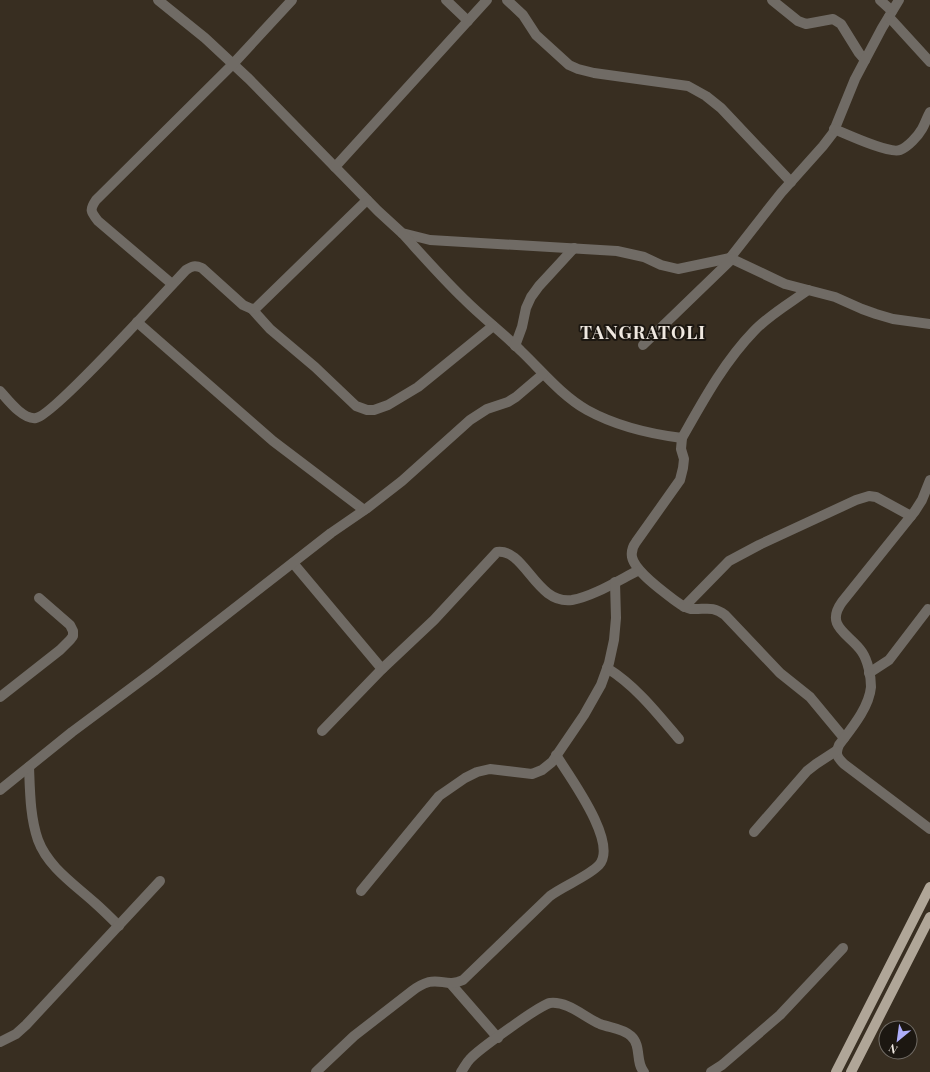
<svg xmlns="http://www.w3.org/2000/svg" width="930" height="1072" viewBox="0 0 930 1072" font-family="'Playfair Display',serif">
	<style>
		.lines { fill: none; stroke-linecap: round; stroke-linejoin: round }
		.minor { stroke: #706b65; stroke-width: 10 }
		.major { stroke: #b0a698; stroke-width: 10 }
		.labels { text-anchor: middle; dominant-baseline: central; stroke-width: 4; stroke-linejoin: round; paint-order: stroke }
		.district-label { font-size: 18px; font-weight: bold; letter-spacing: 1px; fill: #efe8e0; stroke: #1c1711 }
	</style>
	<rect width="100%" height="100%" fill="#382e21"/>
	<g class="lines">
		<g class="minor">
			<path d="M158 0 205 38 249 79 378 211 402 233 430 240 617 251 644 257 661 265 678 269 730 258"/>
			<path d="M446 0 468 21"/>
			<path d="M507 0 523 15 536 35 569 65 578 69 594 73 688 86 706 96 721 108 791 182"/>
			<path d="M772 0 798 21 806 24 833 19 841 24 859 53 865 60"/>
			<path d="M880 0 892 11"/>
			<path d="M899 0 882 28 855 79 833 133 823 146 781 193 730 258 785 284 835 297 862 309 876 314 893 319 930 324"/>
			<path d="M889 17 930 62"/>
			<path d="M834 129C846 134 889 154 900 150 908 147 918 136 922 129 925 124 927 117 930 112"/>
			<path d="M335 167 487 0"/>
			<path d="M402 233C423 256 443 279 465 300 483 318 503 333 521 351 542 371 561 395 587 410 616 426 650 434 682 438"/>
			<path d="M172 284 98 221C91 212 89 210 96 200L233 64 292 0"/>
			<path d="M808 290C790 303 769 315 754 331 724 362 703 401 682 438L681 449 684 459 683 468 680 480 636 542C633 546 631 551 632 557 635 572 665 593 677 602 681 605 686 608 691 609 705 610 712 605 725 615L780 673 810 697 844 738"/>
			<path d="M252 309 270 329 315 367 356 406 367 410H374L388 405 418 387 493 326"/>
			<path d="M137 322 273 441 364 510"/>
			<path d="M643 345 732 259"/>
			<path d="M515 346 522 327 526 308 531 297 539 286 574 248"/>
			<path d="M0 391C8 400 23 420 36 418 53 416 166 291 186 270 192 266 195 265 202 268L243 305 252 309 256 308 367 200"/>
			<path d="M930 480 922 500 915 511 842 602C824 627 850 634 862 652 868 661 871 676 871 687 869 708 851 729 839 745 835 754 837 757 844 764L930 829"/>
			<path d="M293 563 382 669"/>
			<path d="M684 607 729 561 759 545 856 500 869 496 876 497 911 516"/>
			<path d="M607 668C636 686 657 713 679 739"/>
			<path d="M869 673 889 660 928 609"/>
			<path d="M0 697 60 650 70 640 73 636V631L70 625 39 598"/>
			<path d="M322 731 382 669 434 620 497 552C525 548 536 605 572 600 594 596 619 580 639 570"/>
			<path d="M29 767C30 791 30 817 38 840 48 867 74 884 95 903 103 910 111 918 119 926"/>
			<path d="M0 790 72 732 154 671 331 533 366 509 402 481 470 420 487 409 508 402 516 397 543 374"/>
			<path d="M754 832 807 771 816 764 836 751"/>
			<path d="M361 891 439 796 465 778 477 772 490 769 532 774 542 770 552 762 584 715 601 685 609 663 614 640 616 618 615 582"/>
			<path d="M451 984 498 1038"/>
			<path d="M0 1042 16 1034 26 1025 160 881"/>
			<path d="M316 1072 354 1036 412 991C417 987 422 984 429 982 442 979 448 987 463 980L550 896C563 886 589 876 599 865 619 843 569 776 556 755"/>
			<path d="M461 1072C464 1068 466 1063 470 1059 478 1050 540 1005 550 1003 568 1001 584 1017 600 1024 610 1028 622 1028 631 1036 642 1046 635 1062 644 1072"/>
			<path d="M711 1072 722 1065 780 1015 843 948"/>
		</g>
		<g class="major">
			<path d="M836 1072 930 887"/>
			<path d="M851 1072 930 917"/>
		</g>
	</g>
	<g class="labels">
		<g class="district-label">
			<text x="643" y="332">TANGRATOLI</text>
		</g>
	</g>
	<g transform="translate(898 1040) rotate(209)"><circle r="19" fill="#1c1711" stroke="#706b64"/>
	<path d="M0-3L7 15L0 10L-7 15Z" fill="#aeaefa"/>
	<text y="-6" font-size="11" font-weight="bold" text-anchor="middle" fill="#efe8e0">N</text>
	</g>
</svg>
